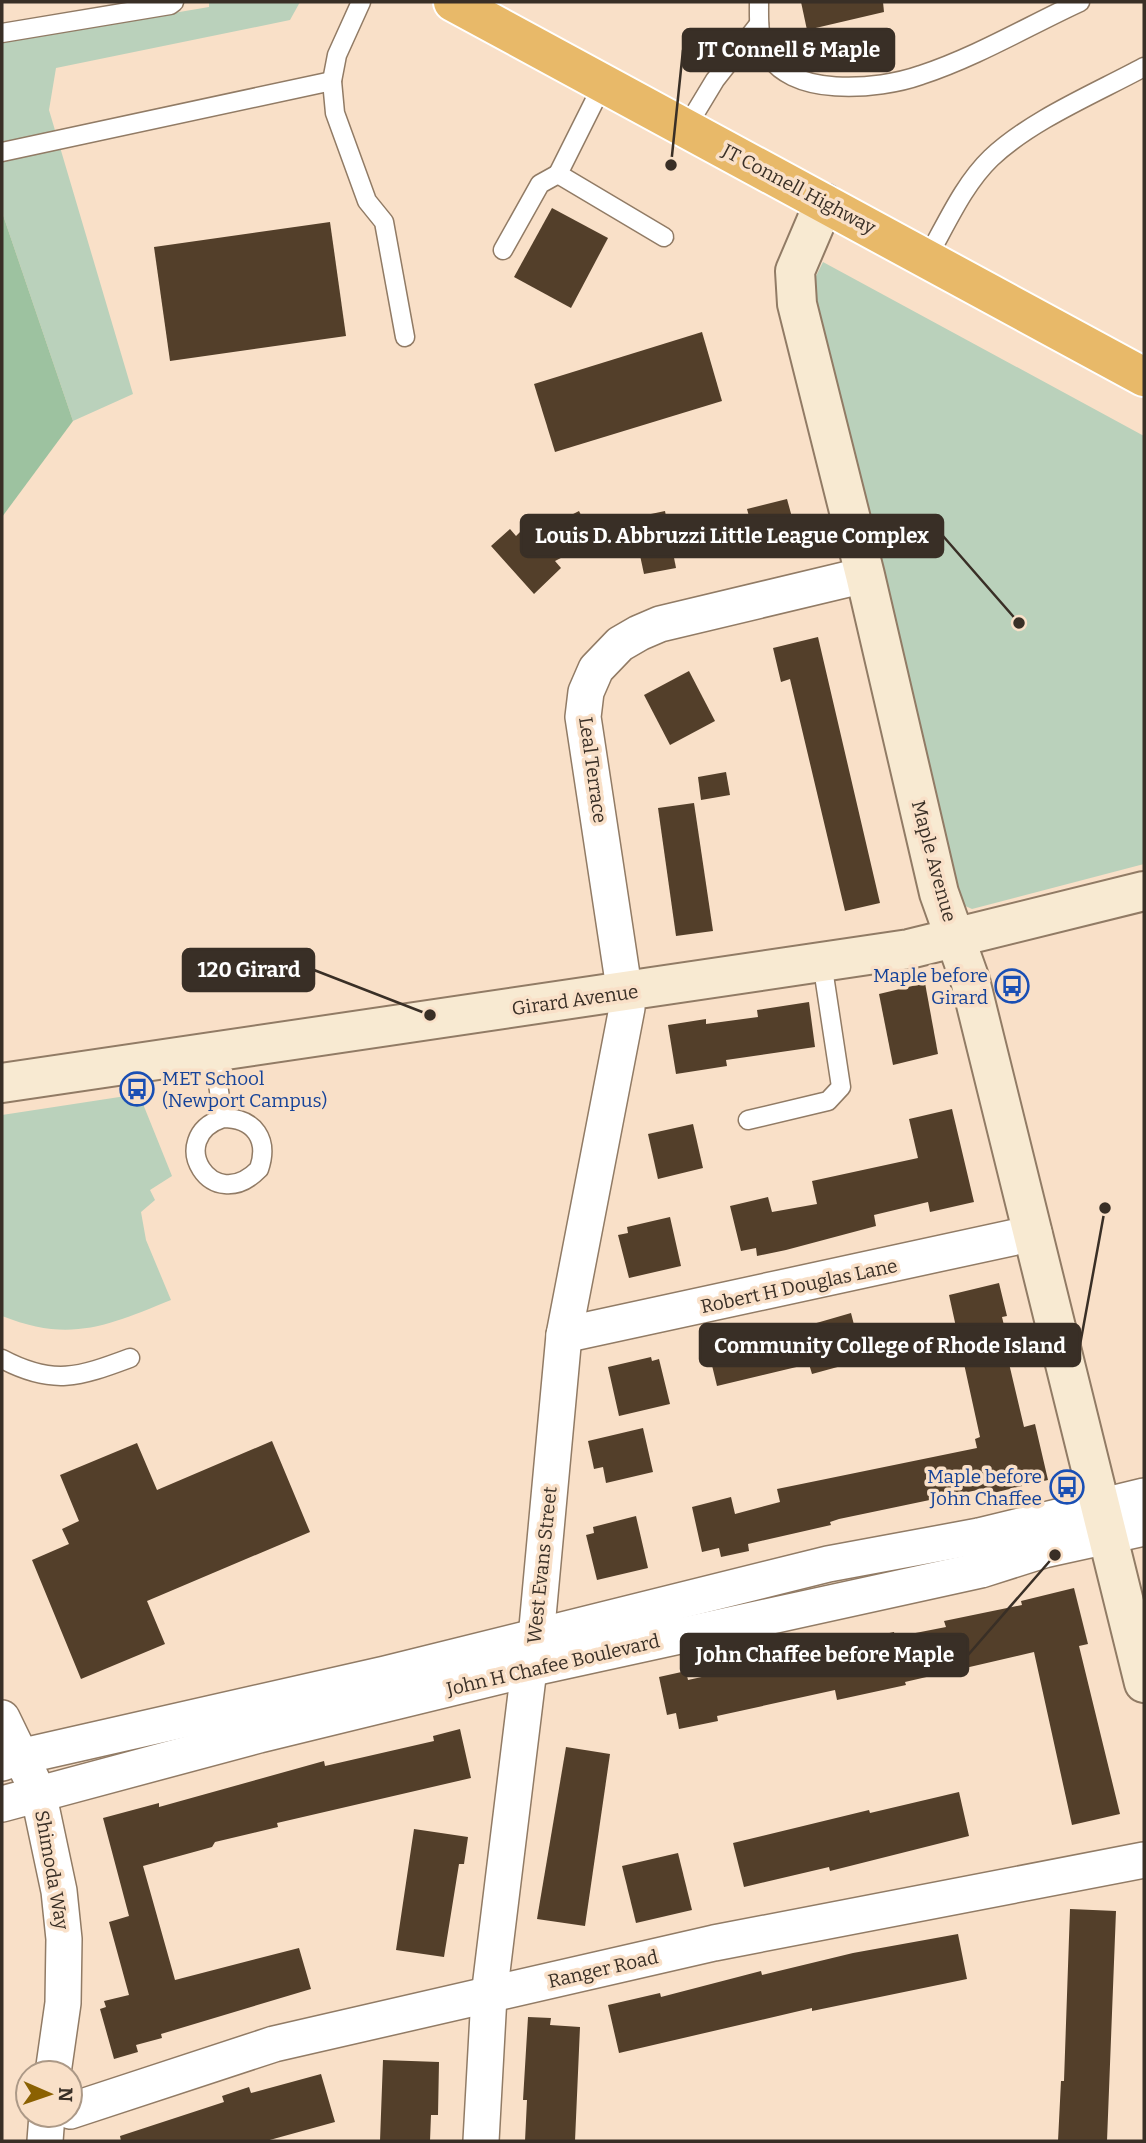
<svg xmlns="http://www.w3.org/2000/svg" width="1146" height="2143" viewBox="0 0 1146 2143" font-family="Bitter,serif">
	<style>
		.green { fill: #bad1bb }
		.forest { fill: #9dc2a0 }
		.building { fill: #533f2a }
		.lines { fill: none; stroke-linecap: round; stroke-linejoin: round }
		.lane-casing { stroke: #917b65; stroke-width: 21 }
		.street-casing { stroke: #917b65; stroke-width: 38 }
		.secondary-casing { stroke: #917b65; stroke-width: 42 }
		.highway-casing { stroke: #fff; stroke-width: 42 }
		.lane { stroke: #fff; stroke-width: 18 }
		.street { stroke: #fff; stroke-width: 35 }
		.secondary { stroke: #f8ead2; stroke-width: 38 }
		.highway { stroke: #e8b969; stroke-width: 38 }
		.labels { text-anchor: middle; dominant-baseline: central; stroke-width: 7; stroke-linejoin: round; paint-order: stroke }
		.street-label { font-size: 19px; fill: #392f26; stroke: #f9e0c8 }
		.transit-label { font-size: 19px; fill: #164399; stroke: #f9e0c8; text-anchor: end }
		.leader { fill: none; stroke: #392f26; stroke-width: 2.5 }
		.callout-dot { fill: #392f26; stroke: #f9e0c8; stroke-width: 2.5 }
		.callout { fill: #392f26; stroke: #392f26; stroke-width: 2.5 }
		.callout-label { font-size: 21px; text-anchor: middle; font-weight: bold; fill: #fff }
	</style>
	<rect width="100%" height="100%" fill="#f9e0c8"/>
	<g class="green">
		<path d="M209 2H300L290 20 56 68 49 110 133 394 73 421 2 212V42L209 7Z"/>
		<path d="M823 262 1144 436V864L972 909 963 905 861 489 813 316V282Z"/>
		<path d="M139 1094 172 1176 150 1190 155 1200 141 1212 146 1240 171 1300C107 1326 70 1343 2 1316V1115Z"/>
	</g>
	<path class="forest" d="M2 212 73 421 2 517Z"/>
	<g class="building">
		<path d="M801 2H883L884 12 807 30Z"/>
		<path d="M552 208 608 238 571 308 514 277Z"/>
		<path d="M330 222 346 336 170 361 154 247Z"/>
		<path d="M702 332 722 401 555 452 534 384Z"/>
		<path d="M787 499 799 543 759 553 747 509Z"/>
		<path d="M579 511 594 541 555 561 561 568 534 594 491 546 510 529 516 536 525 527 532 535Z"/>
		<path d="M665 511 676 568 644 574 632 518Z"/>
		<path d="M818 637 880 903 845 911 790 679 781 682 773 648Z"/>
		<path d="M689 671 715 721 670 745 644 695Z"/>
		<path d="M726 772 730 795 701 800 698 777Z"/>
		<path d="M694 803 713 931 676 936 658 808Z"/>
		<path d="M925 983 938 1054 893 1065 879 994Z"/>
		<path d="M809 1002 815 1047 726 1060 727 1066 676 1074 668 1025 706 1019V1024L758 1017 757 1010Z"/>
		<path d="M952 1109 974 1202 930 1212 928 1202 874 1215 876 1226 786 1250 757 1256 756 1248 741 1251 730 1206 768 1197 772 1212 817 1204 812 1181 918 1158 909 1119Z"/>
		<path d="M693 1124 703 1168 658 1179 648 1134Z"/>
		<path d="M670 1217 681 1266 629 1278 618 1235 628 1233 627 1227Z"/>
		<path d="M999 1283 1007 1316 1002 1317 1011 1354 1007 1355 1024 1427 1035 1424 1048 1480 989 1494 987 1488 839 1519 830 1522 831 1525 748 1544 749 1551 721 1557 719 1548 702 1552 692 1507 731 1497 735 1514 780 1502 777 1489 977 1448 975 1439 980 1437 949 1295Z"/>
		<path d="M851 1313 863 1360 812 1374 809 1364 717 1386 707 1345 756 1333 758 1340Z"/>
		<path d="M651 1357 652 1361 659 1359 670 1404 619 1416 608 1367Z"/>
		<path d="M643 1428 653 1472 606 1483 603 1467 594 1469 588 1441Z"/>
		<path d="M272 1441 310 1532 147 1601 165 1644 81 1679 32 1560 69 1544 62 1529 79 1521 60 1475 137 1443 157 1490Z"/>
		<path d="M636 1516 648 1568 597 1580 586 1535 594 1533 593 1527Z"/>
		<path d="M1074 1588 1088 1644 1079 1646 1120 1814 1072 1825 1034 1652 905 1682 906 1685 837 1700 835 1690 717 1716 718 1721 679 1729 676 1713 667 1715 659 1677 686 1671 688 1680 738 1669 737 1666 894 1632 895 1637 946 1627 944 1621 1022 1605 1021 1601Z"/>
		<path d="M460 1729 471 1778 277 1823 278 1827 215 1842 212 1847 143 1866 175 1980 299 1948 311 1989 161 2034 162 2038 136 2045 138 2052 114 2059 100 2009 106 2007 104 2001 129 1995 109 1922 129 1916 103 1818 159 1803V1807L324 1761 325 1766 434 1741 433 1736Z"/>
		<path d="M566 1747 610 1754 585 1926 537 1919Z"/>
		<path d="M959 1792 969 1836 830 1871 829 1867 744 1887 733 1843 869 1810 870 1813Z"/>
		<path d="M414 1829 468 1837 464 1864H459L444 1957 396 1950Z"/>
		<path d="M678 1853 692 1910 636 1923 622 1866Z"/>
		<path d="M1070 1909 1116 1911 1107 2141H1058L1061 2081H1064Z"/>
		<path d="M958 1934 967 1979 812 2011V2008L619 2053 608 2005 660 1993 661 1997 761 1971 762 1975 853 1953Z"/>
		<path d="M528 2017 551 2018 550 2025 580 2027 575 2141H525L527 2100H523Z"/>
		<path d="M383 2060 439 2062 438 2115H431L430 2141H380Z"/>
		<path d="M321 2074 335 2122 266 2141H121L120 2136 224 2102 222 2096 249 2087 251 2093Z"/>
	</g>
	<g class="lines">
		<defs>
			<g id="lane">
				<path d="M361 2 337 55 332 81 335 113 367 201 384 222 405 337"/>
				<path d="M759 2C759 18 758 34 765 49 787 99 879 90 921 75 976 57 1028 26 1080 2"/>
				<path d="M2 33 170 5 174 2"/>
				<path d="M603 84 558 174 664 237"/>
				<path d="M686 128 715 80 759 24"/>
				<path d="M2 152 332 81"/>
				<path d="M503 250 540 184 558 174"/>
				<path d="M927 258C946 225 963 185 991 158 1031 120 1096 93 1144 67"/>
				<path d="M213 1050 223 1118C255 1118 269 1140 259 1169 212 1217 164 1138 223 1118"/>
				<path d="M748 1120 828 1101 841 1087 822 962"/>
				<path d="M2 1359C53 1386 79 1377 130 1358"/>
			</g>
			<g id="street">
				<path d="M564 1335 1034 1233"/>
				<path d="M2 1718 38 1792 59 1891 64 1939 63 2003 53 2073"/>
				<path d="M2 1763 19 1757 385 1674 828 1564 979 1536 1144 1496"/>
				<path d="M2 1804 259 1735 529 1669 981 1570 1044 1550 1144 1528"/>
				<path d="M70 2111 274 2044 714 1943 1144 1860"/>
				<path d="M45 2141 47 2115"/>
				<path d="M481 2141 489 1996 529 1669 536 1638 564 1335 627 1008 583 717 586 692 596 669 620 644 639 633 660 624 865 575"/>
			</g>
			<g id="secondary">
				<path d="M824 203 795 271 797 304 865 575 939 893 970 980 1144 1683"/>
				<path d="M2 1083 909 949 1144 891"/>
			</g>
			<path id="highway" d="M453 2 1144 377"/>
		</defs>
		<use href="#lane" class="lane-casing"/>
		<use href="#street" class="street-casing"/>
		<use href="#secondary" class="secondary-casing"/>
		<use href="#highway" class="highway-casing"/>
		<use href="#lane" class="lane"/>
		<use href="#street" class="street"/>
		<use href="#secondary" class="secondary"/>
		<use href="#highway" class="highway"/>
	</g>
	<defs>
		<symbol id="bus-ring" viewBox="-11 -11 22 22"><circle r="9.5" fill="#f9e0c8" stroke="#1a4fb4" stroke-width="1.5"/><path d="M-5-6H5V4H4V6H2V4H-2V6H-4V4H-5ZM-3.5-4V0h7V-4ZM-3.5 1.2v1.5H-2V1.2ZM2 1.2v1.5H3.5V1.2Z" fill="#1a4fb4"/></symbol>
	</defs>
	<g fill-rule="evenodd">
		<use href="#bus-ring" x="993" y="967" width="38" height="38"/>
		<use href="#bus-ring" x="118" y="1070" width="38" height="38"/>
		<use href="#bus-ring" x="1048" y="1468" width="38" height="38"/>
	</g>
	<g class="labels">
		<g class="street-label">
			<text transform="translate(799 189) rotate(28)">JT Connell Highway</text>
			<text transform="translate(593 770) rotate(82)">Leal Terrace</text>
			<text transform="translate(934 861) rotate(75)">Maple Avenue</text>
			<text transform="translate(575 1000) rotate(-8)">Girard Avenue</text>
			<text transform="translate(799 1286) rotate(-12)">Robert H Douglas Lane</text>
			<text transform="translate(542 1565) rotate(-84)">West Evans Street</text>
			<text transform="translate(553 1665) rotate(-13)">John H Chafee Boulevard</text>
			<text transform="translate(52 1870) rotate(80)">Shimoda Way</text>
			<text transform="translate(603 1969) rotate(-13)">Ranger Road</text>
		</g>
		<g class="transit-label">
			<text x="988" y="975">Maple before<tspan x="988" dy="22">Girard</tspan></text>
			<text x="162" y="1078" text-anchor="start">MET School<tspan x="162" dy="22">(Newport Campus)</tspan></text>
			<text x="1042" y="1476">Maple before<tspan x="1042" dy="22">John Chaffee</tspan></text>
		</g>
	</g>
	<path class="leader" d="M671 165L683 50M1019 623L943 536M430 1015L314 970M1105 1208L1080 1345M1055 1555L968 1655"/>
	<g class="callout-dot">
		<circle cx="671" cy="165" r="7"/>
		<circle cx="1019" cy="623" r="7"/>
		<circle cx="430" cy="1015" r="7"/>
		<circle cx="1105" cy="1208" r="7"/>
		<circle cx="1055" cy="1555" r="7"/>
	</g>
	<g class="callout">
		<rect x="683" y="29" width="211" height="42" rx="7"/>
		<rect x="521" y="515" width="422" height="42" rx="7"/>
		<rect x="183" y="949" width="131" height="42" rx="7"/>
		<rect x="700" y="1324" width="380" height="42" rx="7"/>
		<rect x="681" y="1634" width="287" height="42" rx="7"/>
	</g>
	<g class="callout-label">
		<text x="789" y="57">JT Connell &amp; Maple</text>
		<text x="732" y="543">Louis D. Abbruzzi Little League Complex</text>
		<text x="249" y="977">120 Girard</text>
		<text x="890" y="1353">Community College of Rhode Island</text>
		<text x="825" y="1662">John Chaffee before Maple</text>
	</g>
	<rect width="1146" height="2143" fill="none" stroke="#392f26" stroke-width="7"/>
	<g transform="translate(49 2094) rotate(92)"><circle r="33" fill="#f9e0c8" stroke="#ac9987" stroke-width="2"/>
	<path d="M0-5L12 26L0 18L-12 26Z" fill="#8b6102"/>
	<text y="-10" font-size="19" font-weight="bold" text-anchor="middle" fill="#392f26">N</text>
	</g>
</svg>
